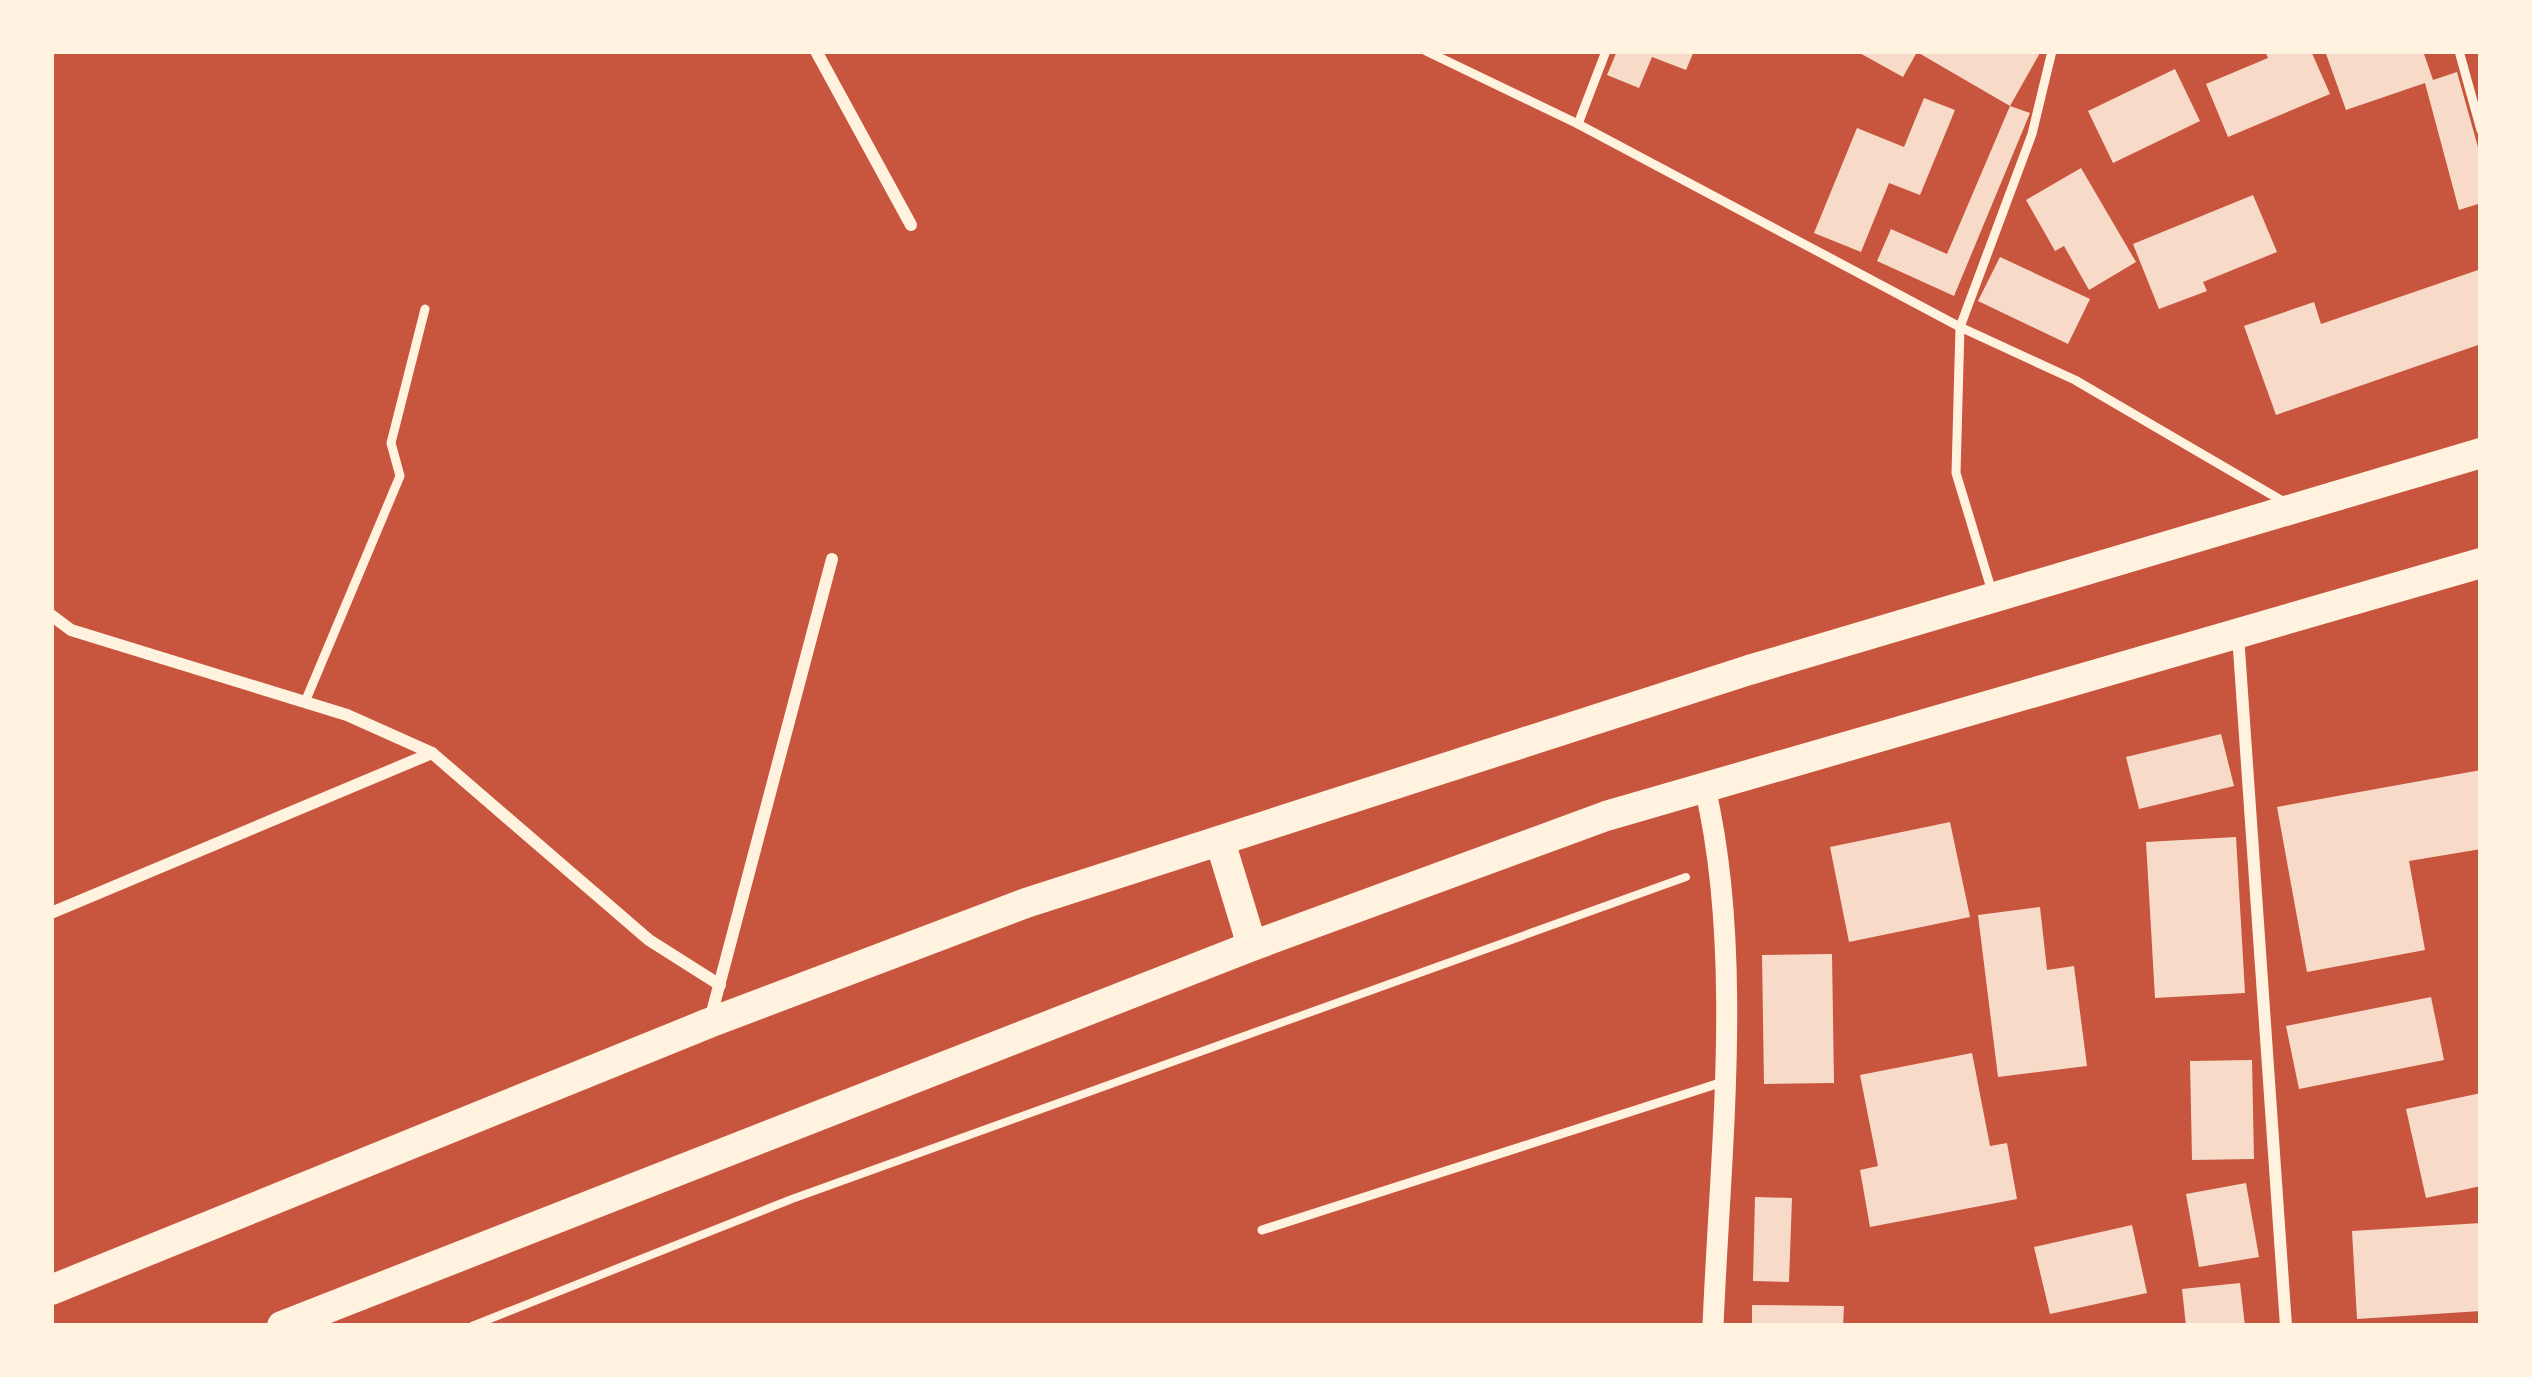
<svg xmlns="http://www.w3.org/2000/svg" width="2532" height="1377" viewBox="0 0 2532 1377" font-family="'PT Sans Narrow',sans-serif">
	<style>
		.building { fill: #f7dbc8 }
		.lines { fill: none; stroke-linecap: round; stroke-linejoin: round }
		.path { stroke: #fff3e0; stroke-width: 8 }
		.service { stroke: #fff3e0; stroke-width: 9 }
		.minor { stroke: #fff3e0; stroke-width: 12 }
		.tertiary { stroke: #fff3e0; stroke-width: 21 }
		.primary { stroke: #fff3e0; stroke-width: 30 }
	</style>
	<rect width="100%" height="100%" fill="#c8553d"/>
	<g class="building">
		<path d="M1617 51H1694L1686 70 1652 57 1639 88 1607 75Z"/>
		<path d="M1856 51H2041L2010 106 1917 52 1903 77Z"/>
		<path d="M2265 51H2311L2330 94 2228 137 2206 84 2268 58Z"/>
		<path d="M2325 51H2423L2433 80 2457 72 2481 158V203L2459 210 2425 83 2346 110Z"/>
		<path d="M2175 69 2200 121 2113 163 2088 111Z"/>
		<path d="M1924 98 1955 110 1920 195 1889 183 1861 252 1814 233 1857 128 1904 147Z"/>
		<path d="M2010 106 2030 113 1954 296 1877 261 1891 229 1947 254Z"/>
		<path d="M2081 168 2136 262 2089 290 2064 246 2055 251 2026 200Z"/>
		<path d="M2253 195 2277 252 2203 282 2207 291 2159 309 2133 244Z"/>
		<path d="M2000 257 2090 299 2068 344 1978 301Z"/>
		<path d="M2481 269V344L2276 415 2244 326 2314 302 2321 324Z"/>
		<path d="M2221 734 2234 786 2139 809 2126 757Z"/>
		<path d="M2481 770V849L2409 861 2425 950 2307 972 2277 807Z"/>
		<path d="M1950 822 1970 917 1849 942 1830 847Z"/>
		<path d="M2236 837 2245 993 2155 998 2146 842Z"/>
		<path d="M2040 907 2047 970 2074 966 2087 1066 1998 1077 1978 915Z"/>
		<path d="M1832 954 1834 1083 1764 1084 1762 955Z"/>
		<path d="M2431 997 2444 1060 2299 1089 2286 1026Z"/>
		<path d="M1972 1053 1990 1146 2007 1143 2017 1199 1870 1227 1860 1170 1878 1166 1860 1075Z"/>
		<path d="M2252 1060 2254 1159 2192 1160 2190 1061Z"/>
		<path d="M2481 1093V1186L2426 1198 2406 1109Z"/>
		<path d="M2246 1183 2259 1257 2199 1267 2186 1194Z"/>
		<path d="M1755 1197 1792 1198 1789 1282 1753 1281Z"/>
		<path d="M2481 1223V1311L2357 1319 2352 1231Z"/>
		<path d="M2132 1225 2147 1293 2050 1314 2034 1247Z"/>
		<path d="M2240 1283 2245 1326H2186L2182 1289Z"/>
		<path d="M1752 1305 1844 1306 1843 1326H1752Z"/>
	</g>
	<g class="lines">
		<path class="path" d="M472 1326 792 1199 1686 877"/>
		<g class="service">
			<path d="M1426 51 1578 124 1960 327 2075 380 2286 503"/>
			<path d="M2459 51 2481 130"/>
			<path d="M1578 124 1606 51"/>
			<path d="M1993 595 1956 473 1960 327 2032 134 2052 51"/>
			<path d="M305 702 400 476 391 443 425 309"/>
			<path d="M1262 1230 1723 1082"/>
		</g>
		<g class="minor">
			<path d="M816 51 911 225"/>
			<path d="M51 615 71 630 347 715 432 753 649 940 720 985"/>
			<path d="M2238 635 2286 1326"/>
			<path d="M51 913 432 753"/>
			<path d="M711 1016 832 559"/>
		</g>
		<path class="tertiary" d="M1705 788C1744 954 1720 1155 1713 1326"/>
		<g class="primary">
			<path d="M1220 841 1252 946"/>
			<path d="M51 1290 709 1023 1026 903 1749 670 2481 453"/>
			<path d="M282 1326 1252 946 1606 816 2481 563"/>
		</g>
	</g>
	<rect width="2532" height="1377" fill="none" stroke="#fff3e0" stroke-width="108"/>
</svg>
